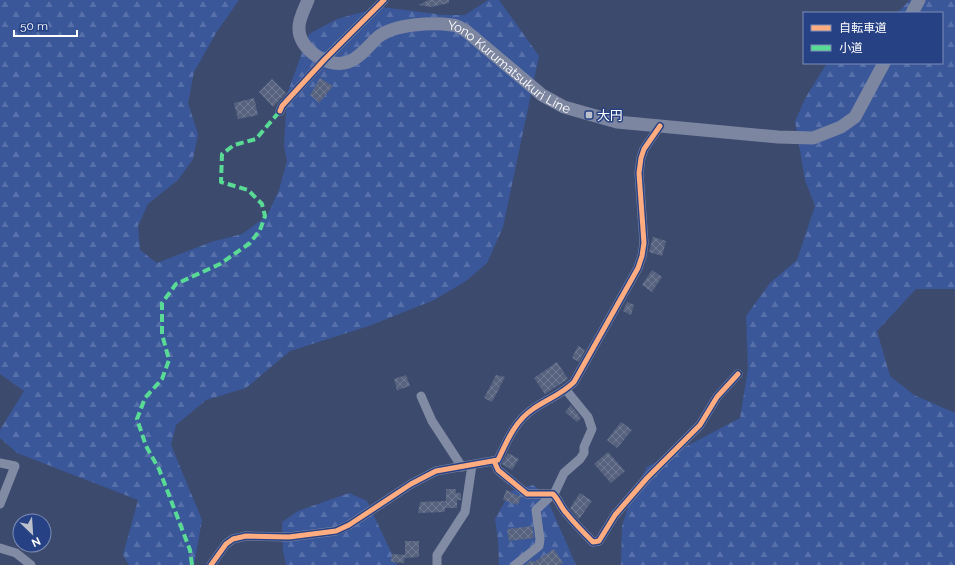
<svg xmlns="http://www.w3.org/2000/svg" width="955" height="565" viewBox="0 0 955 565" font-family="Raleway,'Noto Sans JP',sans-serif">
	<style>
		.forest { fill: url(#forest-firs) }
		.building { fill: url(#building-cross-hatch) }
		.lines { fill: none; stroke-linecap: round; stroke-linejoin: round }
		.street { stroke: #828ba4; stroke-width: 9 }
		.secondary { stroke: #7d86a1; stroke-width: 13 }
		.quiet { stroke: #5adb95; stroke-width: 4; stroke-dasharray: 8 4; stroke-linecap: butt }
		.cycleway-casing { stroke: #264184; stroke-width: 8 }
		.cycleway { stroke: #ffac80; stroke-width: 5 }
		.poi-dot { fill: #bbc0cc; stroke: #264184; stroke-width: 1.5 }
		.labels { text-anchor: middle; dominant-baseline: central; stroke-width: 3; stroke-linejoin: round; paint-order: stroke }
		.street-label { font-size: 13px; fill: #fff; stroke: #264184 }
		.poi-label { font-size: 13px; fill: #fff; stroke: #264184; text-anchor: start }
	</style>
	<defs>
		<pattern id="forest-firs" width="22" height="20" patternUnits="userSpaceOnUse"><rect width="22" height="20" fill="#3a579a"/><path d="M5 1l3.5 6h-7zM16 11l3.5 6h-7z" fill="#5870a9"/></pattern>
		<pattern id="building-cross-hatch" width="8" height="8" patternUnits="userSpaceOnUse"><rect width="8" height="8" fill="#57627f"/><path d="M0 0l8 8M0 8l8-8" fill="none" stroke="#707a92"/></pattern>
	</defs>
	<rect width="100%" height="100%" fill="#3c4a6e"/>
	<g class="forest">
		<path d="M0 0H239L216 33 194 72 188 103 198 134 193 159 178 180 148 204 138 226 140 250 157 263 211 242 242 234 267 216 279 190 287 161 284 146 287 94 309 34 337 19 381 7 444 15H465L488 0H499L539 56 503 227 487 263 466 281 434 300 369 326 290 351 246 388 206 400 176 425 171 445 202 520 194 565H129L123 555 138 500 17 453 0 438V430L24 391 0 374Z"/>
		<path d="M910 0H955V289H916L877 331 890 376 914 395 955 413V565H621L622 526 632 495 647 467 740 418 748 369 746 316 770 283 797 260 815 206 805 180 795 121 806 97 827 63H942V13H897Z"/>
		<path d="M533 485 545 494 576 565H499L498 540 495 519 511 491Z"/>
		<path d="M349 493 367 501 397 565H286L283 550 282 522 298 511Z"/>
	</g>
	<g class="building">
		<path d="M428 0H449V3L431 7 419 5Z"/>
		<path d="M320 78 333 86 319 103 310 95Z"/>
		<path d="M272 79 286 93 273 107 259 92Z"/>
		<path d="M254 98 258 115 238 119 234 103Z"/>
		<path d="M653 237 666 241 662 256 649 252Z"/>
		<path d="M652 270 662 277 652 292 642 285Z"/>
		<path d="M627 302 634 305 631 315 623 311Z"/>
		<path d="M578 346 585 350 579 362 572 358Z"/>
		<path d="M557 362 568 379 545 394 534 378Z"/>
		<path d="M406 375 410 386 397 390 394 379Z"/>
		<path d="M496 375 505 377 492 402 484 398Z"/>
		<path d="M571 405 581 418 577 422 565 412Z"/>
		<path d="M621 422 632 430 617 448 607 440Z"/>
		<path d="M608 452 625 471 611 483 594 464Z"/>
		<path d="M508 453 519 459 512 470 502 464Z"/>
		<path d="M446 489H456V493H461V500H457V508H445V512L418 513 420 502 446 501Z"/>
		<path d="M506 490 521 497 518 505 503 500Z"/>
		<path d="M580 493 592 501 579 519 570 508Z"/>
		<path d="M532 526 534 538 509 541 507 529Z"/>
		<path d="M405 541H419V557L405 558Z"/>
		<path d="M554 549 563 563 559 565H525L531 560 534 562Z"/>
		<path d="M392 554 405 555 404 563 391 562Z"/>
	</g>
	<g class="lines">
		<g class="street">
			<path d="M280 111 282 106 325 59 384 0"/>
			<path d="M421 396 432 421 462 467"/>
			<path d="M494 461 498 470 527 494H553C559 500 561 508 567 514 575 524 584 533 593 542L599 541 615 515 647 478 700 425 717 397 738 374"/>
			<path d="M0 463 15 466 0 504"/>
			<path d="M0 548 16 553 31 565"/>
			<path d="M211 565 226 544 233 539 246 536 289 537 336 531 349 525 411 484 436 471 498 460C507 441 515 421 533 409 547 399 561 395 574 382L638 268 642 256 644 243 639 173 641 158 644 149 660 126"/>
			<path d="M437 565V555L465 512 472 465"/>
			<path d="M515 565 539 546 540 539 536 510 555 492 564 473 580 459 584 453V447L592 429 588 417 566 390"/>
		</g>
		<g class="secondary">
			<path id="s1" d="M308 0C305 8 298 20 299 29 299 49 328 69 348 62 360 58 369 45 378 37 394 24 433 22 452 25 457 25 462 29 466 31L542 95 564 107 617 122 778 137 813 138 841 127 855 117 884 63"/>
			<path d="M912 13 919 0"/>
		</g>
		<path class="quiet" d="M192 565 190 550 159 469 146 446 137 419 145 398 162 379 169 360 162 334V303L176 284 220 264 250 243 260 230 265 216 262 204 248 190 221 182 222 154 234 145 256 139 280 111"/>
		<defs>
			<g id="cycleway">
				<path d="M280 111 282 106 325 59 384 0"/>
				<path d="M494 461 498 470 527 494H553C559 500 561 508 567 514 575 524 584 533 593 542L599 541 615 515 647 478 700 425 717 397 738 374"/>
				<path d="M211 565 226 544 233 539 246 536 289 537 336 531 349 525 411 484 436 471 498 460C507 441 515 421 533 409 547 399 561 395 574 382L638 268 642 256 644 243 639 173 641 158 644 149 660 126"/>
			</g>
		</defs>
		<use href="#cycleway" class="cycleway-casing"/>
		<use href="#cycleway" class="cycleway"/>
	</g>
	<rect class="poi-dot" x="585" y="111" width="8" height="8" rx="2"/>
	<g class="labels">
		<g class="street-label">
			<text stroke="none"><textPath href="#s1" startOffset="284">Yono Kurumatsukuri Line</textPath></text>
		</g>
		<g class="poi-label">
			<text x="597" y="115">大円</text>
		</g>
	</g>
	<rect x="803" y="12" width="140" height="52" fill="#264184" stroke="#7d8db5"/>
	<rect x="811" y="25" width="20" height="6" fill="#ffac80" stroke="#7d8db5"/>
	<text x="839" y="32" font-size="12" fill="#ffffff">自転車道</text>
	<rect x="811" y="45" width="20" height="6" fill="#5adb95" stroke="#7d8db5"/>
	<text x="839" y="52" font-size="12" fill="#ffffff">小道</text>
	<g transform="translate(32 533) rotate(155)"><circle r="19" fill="#264184" stroke="#7d8db5"/>
	<path d="M0-3L7 15L0 10L-7 15Z" fill="#bbc0cc"/>
	<text y="-6" font-size="11" font-weight="bold" text-anchor="middle" fill="#ffffff">N</text>
	</g>
	<path d="M14 30v6h63v-6" fill="none" stroke="#ffffff" stroke-width="2"/>
	<text x="20" y="30" font-size="12" fill="#ffffff" stroke="#264184" stroke-width="3" paint-order="stroke">50 m</text>
</svg>
